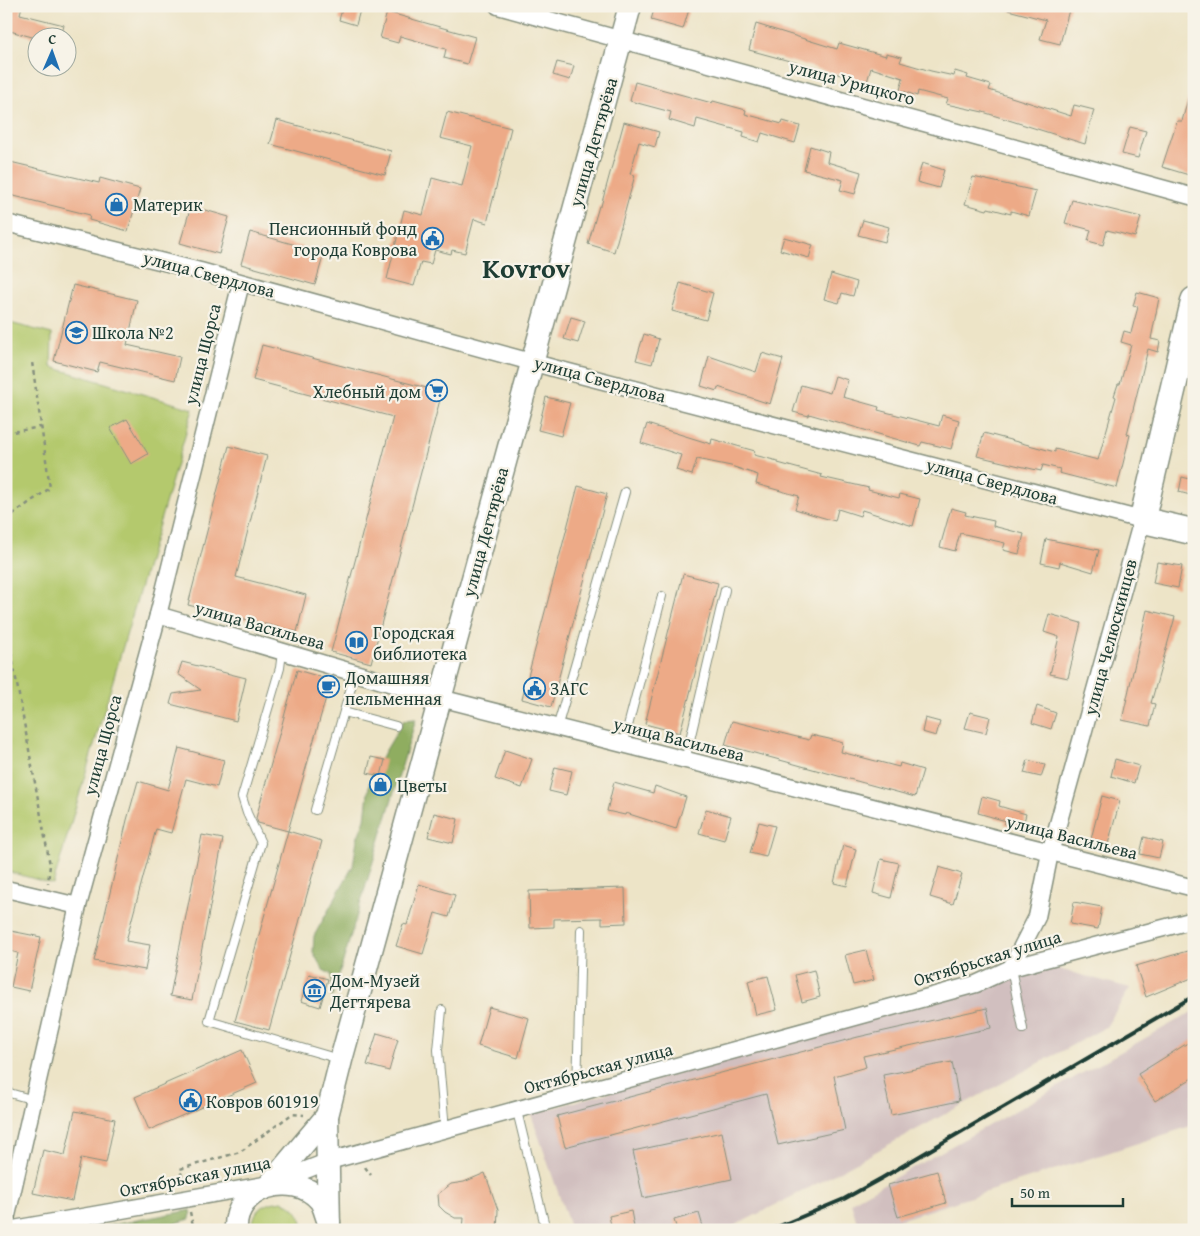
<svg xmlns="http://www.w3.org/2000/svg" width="1200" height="1236" viewBox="0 0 1200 1236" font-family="'Gentium Book Plus',serif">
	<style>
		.industrial { fill: #d1bfbf }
		.green { fill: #b4c96d; stroke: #6a8350 }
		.forest { fill: #8fad60; stroke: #57754a }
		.building { fill: #edaa87 }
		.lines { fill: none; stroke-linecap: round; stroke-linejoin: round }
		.service-casing { stroke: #86907e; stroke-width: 10 }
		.minor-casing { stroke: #86907e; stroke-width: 19 }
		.secondary-casing { stroke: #86907e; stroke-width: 25 }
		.primary-casing { stroke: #86907e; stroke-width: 28 }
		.path { stroke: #86907e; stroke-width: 2.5; stroke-dasharray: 4 4; stroke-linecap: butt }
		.service { stroke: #fff; stroke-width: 8 }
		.minor { stroke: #fff; stroke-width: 16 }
		.secondary { stroke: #fff; stroke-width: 22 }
		.primary { stroke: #fff; stroke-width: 25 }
		.rail { stroke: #1f3d34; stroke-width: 4 }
		.labels { text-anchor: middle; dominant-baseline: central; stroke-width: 4.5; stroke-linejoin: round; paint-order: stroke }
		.street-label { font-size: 18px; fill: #1f3d34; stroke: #f7f3e8 }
		.poi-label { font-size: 18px; fill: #1f3d34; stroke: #f7f3e8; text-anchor: start }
		.town-label { font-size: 28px; font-weight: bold; fill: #1f3d34; stroke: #f7f3e8 }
	</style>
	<rect width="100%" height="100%" fill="#f7f3e8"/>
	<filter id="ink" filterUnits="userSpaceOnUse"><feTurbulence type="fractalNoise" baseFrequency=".02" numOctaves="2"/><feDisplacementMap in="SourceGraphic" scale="10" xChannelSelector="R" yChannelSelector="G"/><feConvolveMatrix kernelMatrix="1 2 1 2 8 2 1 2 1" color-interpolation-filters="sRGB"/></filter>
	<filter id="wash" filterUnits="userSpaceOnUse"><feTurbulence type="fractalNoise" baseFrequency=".0096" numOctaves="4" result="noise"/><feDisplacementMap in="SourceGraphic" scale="20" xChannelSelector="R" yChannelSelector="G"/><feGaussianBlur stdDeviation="1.12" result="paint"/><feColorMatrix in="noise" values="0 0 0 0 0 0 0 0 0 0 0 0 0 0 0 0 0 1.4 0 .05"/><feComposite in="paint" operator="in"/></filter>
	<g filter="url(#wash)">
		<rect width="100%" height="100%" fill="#ede4c7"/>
		<g class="industrial">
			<path d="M1055 968 1130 988 1106 1027 803 1191 726 1230H571L531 1114Z"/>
			<path d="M1194 1011V1125L868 1230H859L851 1202Z"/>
		</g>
		<g class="green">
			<path d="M6 322 52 334 51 367 193 409 53 884 6 871Z"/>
			<path d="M282 1201C296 1207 301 1215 304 1230H252C254 1208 261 1204 282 1201Z"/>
		</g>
		<g class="forest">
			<path d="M416 719 332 998 331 974 323 970 313 952 314 936 353 866 357 839 365 819 369 785 374 770 404 720Z"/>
			<path d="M191 1210 190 1219 152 1230H85Z"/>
		</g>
		<g id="blocks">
			<g class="building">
				<path d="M6 6H22L20 14 64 25 61 38H36L6 30Z"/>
				<path d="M343 6H361L356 25 339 20Z"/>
				<path d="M655 6H690L683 29 651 20Z"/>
				<path d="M1008 6H1070L1060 44 1040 39 1046 20 1008 10Z"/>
				<path d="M387 12 475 37 467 64 444 58 446 49 400 36 398 43 380 38Z"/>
				<path d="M756 24 837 49 839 43 886 56V53L902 57 900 62 931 71 954 76 955 71 968 75 967 78 991 85 989 90 1071 116 1074 105 1094 110 1085 144 983 112 946 104 948 99 918 91 917 96 900 90 903 78 871 68 867 82 749 50Z"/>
				<path d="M557 62 574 66 570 80 553 75Z"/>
				<path d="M635 82 712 103 713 101 746 110 745 114 782 124 783 121 800 126 795 143 762 133 759 142 743 137 744 132 697 119 695 128 669 120 671 112 630 101Z"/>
				<path d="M1190 92H1194V158L1189 175 1162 167 1177 121H1182Z"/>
				<path d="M447 112 511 128 487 223 474 219 465 253 452 250 451 254 435 250 431 264 421 262 414 286 387 279 404 210 423 215 432 178 462 186 472 146 440 138Z"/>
				<path d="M277 120 391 151 385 175 270 144Z"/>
				<path d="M624 122 659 132 655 147 639 142 630 174 635 175 614 252 588 244 599 206H601Z"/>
				<path d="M1130 127 1146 131 1138 158 1122 154Z"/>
				<path d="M810 146 829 152 827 162 861 172 855 194 840 190 843 180 804 170Z"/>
				<path d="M6 161 99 183 100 178 140 189 128 231 89 220 90 215 6 194Z"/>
				<path d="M922 163 944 170 939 188 917 182Z"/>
				<path d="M973 177 1036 191 1029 216 1011 211V214L988 208 987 210 965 204Z"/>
				<path d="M1072 200 1141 217 1135 237 1107 230 1103 245 1088 241 1091 230 1065 223Z"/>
				<path d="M191 206 229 217 219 254 180 243Z"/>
				<path d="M863 220 889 227 885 242 858 235Z"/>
				<path d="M250 232 324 253 315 285 241 264Z"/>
				<path d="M784 237 813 245 809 258 780 250Z"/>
				<path d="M831 274 857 282 853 296 842 293 839 303 824 299Z"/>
				<path d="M680 283 713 293 706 320 672 311Z"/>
				<path d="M73 285 137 300 127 345 180 357 175 380 100 362 97 372 54 361Z"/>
				<path d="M1137 292 1159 298 1151 339 1160 341 1158 352 1148 349 1127 434 1130 435 1117 488 1059 473 1060 469 1043 465 1041 471 977 456 984 433 1055 452V449L1098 460 1116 397 1114 396 1118 384H1120L1131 345 1121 342 1124 331 1131 333 1138 307 1133 306Z"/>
				<path d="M571 317 585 321 578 343 564 339Z"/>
				<path d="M644 334 659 339 652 364 636 360Z"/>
				<path d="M262 345 442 392 371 663 331 652 393 417 253 380Z"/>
				<path d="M762 353 783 359 770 404 718 387 717 391 701 386 709 356 756 372Z"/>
				<path d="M835 376 848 380 843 397 879 407 878 410 939 426 942 415 959 420 951 449 922 442 920 446 809 414V416L793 412 801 385 830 393Z"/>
				<path d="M546 397 570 403 561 436 538 430Z"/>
				<path d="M127 419 148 454 131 464 110 428Z"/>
				<path d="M647 424 711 444 712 439 755 451 754 455 778 461V463L822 475 821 477 869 488 868 490 899 498 900 494 920 499 913 526 862 510 860 516 838 509 835 521 821 517 795 509 799 496 756 484 758 475 731 466 697 459 692 475 676 470 681 455 641 443Z"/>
				<path d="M229 446 267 456 236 577 306 595 297 632 188 605Z"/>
				<path d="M1182 477 1194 480V496L1179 492Z"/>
				<path d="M578 486 607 494 551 707 522 699Z"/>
				<path d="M951 508 966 512 965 515 994 521 993 526 1024 534 1019 554 1003 550 1005 543 960 533 955 551 940 547Z"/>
				<path d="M1046 539 1099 550 1093 572 1060 562 1059 567 1041 563Z"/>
				<path d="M1157 562 1182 566 1178 588 1153 583Z"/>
				<path d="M683 574 718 583 680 733 645 724Z"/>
				<path d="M1147 610 1175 617 1151 703 1155 704 1150 726 1122 720Z"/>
				<path d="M1049 614 1081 623 1068 678 1050 674 1059 637 1044 632Z"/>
				<path d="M182 662 246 678 236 721 170 704 173 694 201 690 178 674Z"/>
				<path d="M297 670 331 680 288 831 258 823 256 818Z"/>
				<path d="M1037 706 1056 713 1051 729 1032 723Z"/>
				<path d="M970 712 990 717 986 733 965 728Z"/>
				<path d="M925 718 940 722 936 736 922 732Z"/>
				<path d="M732 721 809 740 811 735 829 739 843 743 841 752 899 767 900 763 923 770 915 797 725 745Z"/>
				<path d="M179 748 224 760 217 787 186 779 171 833 156 829 126 941 150 945 145 970 94 961 127 820 138 781 168 790Z"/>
				<path d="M505 750 532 759 522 788 495 779Z"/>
				<path d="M371 757 385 760 381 776 367 773Z"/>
				<path d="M1115 759 1139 766 1134 783 1111 776Z"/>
				<path d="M1028 760 1045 765 1041 777 1024 773Z"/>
				<path d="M555 767 572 771 566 795 549 791Z"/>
				<path d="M614 782 653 793 655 786 686 797 676 829 626 813 625 815 607 811Z"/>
				<path d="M982 796 1000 801 999 806 1026 814 1022 829 1004 824 1006 821 978 813Z"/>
				<path d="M1102 796 1120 801 1108 844 1091 839Z"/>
				<path d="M706 809 731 816 724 840 699 833Z"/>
				<path d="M434 813 458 819 453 843 428 837Z"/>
				<path d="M759 822 775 826 766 857 750 853Z"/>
				<path d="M288 831 322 841 269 1030 235 1021Z"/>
				<path d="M202 835 223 839 192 1000 170 996Z"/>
				<path d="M1144 837 1163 842 1159 858 1140 854Z"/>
				<path d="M843 845 856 849 847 886 834 883Z"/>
				<path d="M881 859 899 863 891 898 873 893Z"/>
				<path d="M939 867 962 874 953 904 930 897Z"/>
				<path d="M419 884 455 895 449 917 435 913 423 954 396 946 403 924 407 925Z"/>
				<path d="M625 888 626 923 602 924V918L554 919V927L530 928 529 891Z"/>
				<path d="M1074 902 1102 907 1098 929 1070 924Z"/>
				<path d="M6 930 41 937 29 991 11 987 18 953 6 950Z"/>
				<path d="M1194 949V977L1146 997 1136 966Z"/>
				<path d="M866 950 874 980 853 985 845 955Z"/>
				<path d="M814 970 820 997 802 1002 795 975Z"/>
				<path d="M309 974 328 979 320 1007 301 1001Z"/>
				<path d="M768 976 777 1010 756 1015 748 981Z"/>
				<path d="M489 1007 529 1018 518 1058 478 1046Z"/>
				<path d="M987 1008 991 1028 863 1056 866 1067 834 1076 845 1130 778 1145 766 1094 565 1147 557 1116 858 1037Z"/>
				<path d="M377 1033 398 1039 389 1071 367 1065Z"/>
				<path d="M1194 1039V1077L1155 1101 1138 1074Z"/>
				<path d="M242 1050 257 1083 149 1130 135 1097Z"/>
				<path d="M952 1062 959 1101 891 1115 883 1075Z"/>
				<path d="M75 1111 115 1119 106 1163 81 1158 72 1201 33 1193 43 1150 65 1155Z"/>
				<path d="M722 1132 732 1179 643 1198 633 1151Z"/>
				<path d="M937 1171 946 1203 898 1217 888 1185Z"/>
				<path d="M485 1173 498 1210 497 1230H463L464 1218H455L445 1212 439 1206 438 1194 451 1184 464 1182Z"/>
				<path d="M631 1211 634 1227 612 1230 609 1216Z"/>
				<path d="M699 1213 704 1230H677L674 1220Z"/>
			</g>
		</g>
	</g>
	<g filter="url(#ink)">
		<use href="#blocks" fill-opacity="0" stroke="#86907e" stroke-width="1"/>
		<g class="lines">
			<defs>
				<g id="service">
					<path d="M282 652 280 668 242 797 247 813 261 843 209 1021 339 1059"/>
					<path d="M344 712 396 726"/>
					<path d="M557 728 625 492"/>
					<path d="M623 745 662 596"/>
					<path d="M685 761 725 590"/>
					<path d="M315 810 355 674"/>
					<path d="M1011 968 1023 1029"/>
					<path d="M442 1010 438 1050 445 1130"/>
					<path d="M6 1092 34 1100"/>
					<path d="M577 1093 581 930"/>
					<path d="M517 1111 546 1230"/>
				</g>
				<g id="minor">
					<path d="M498 6 1194 197"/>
					<path d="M6 223 200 271 553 368 1142 520 1050 853 1037 917 1011 968"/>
					<path d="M158 615 440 698 1194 888"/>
					<path d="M6 889 78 906"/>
					<path d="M6 1220 78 906 158 615 241 283"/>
					<path d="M8 1230 270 1184 329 1161 976 984 1011 968 1194 920"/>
				</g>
				<g id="secondary">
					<path d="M270 1184 327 1116"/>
					<path d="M236 1230C233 1187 293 1169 320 1200 324 1205 326 1216 329 1222"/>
					<path d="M329 1230 327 1116 341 1060 630 6"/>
				</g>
				<path id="primary" d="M1194 300 1142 520 1194 532"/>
			</defs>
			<use href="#service" class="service-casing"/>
			<use href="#minor" class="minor-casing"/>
			<use href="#secondary" class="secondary-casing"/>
			<use href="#primary" class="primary-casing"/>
			<g class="path">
				<path d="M6 433 41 427"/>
				<path d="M6 519 50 488 32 362"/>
				<path d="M6 614 12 657 50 865 48 883"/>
				<path d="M365 1167 371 1175"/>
				<path d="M184 1184 180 1169 240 1152 292 1114 304 1115"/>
				<path d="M190 1212 194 1230"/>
			</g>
			<use href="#service" class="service"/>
			<use href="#minor" class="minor"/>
			<use href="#secondary" class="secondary"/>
			<use href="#primary" class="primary"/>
			<path class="rail" d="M770 1230 844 1199 882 1178 1194 996"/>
		</g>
	</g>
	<defs>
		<symbol id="shop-ring" viewBox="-11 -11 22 22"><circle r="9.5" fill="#f7f3e8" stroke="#1f6fb2" stroke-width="1.5"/><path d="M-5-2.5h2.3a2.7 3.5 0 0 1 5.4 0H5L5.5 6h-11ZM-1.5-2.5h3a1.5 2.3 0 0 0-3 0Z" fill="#1f6fb2"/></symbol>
		<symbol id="civic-ring" viewBox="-11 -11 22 22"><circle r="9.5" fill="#f7f3e8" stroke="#1f6fb2" stroke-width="1.5"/><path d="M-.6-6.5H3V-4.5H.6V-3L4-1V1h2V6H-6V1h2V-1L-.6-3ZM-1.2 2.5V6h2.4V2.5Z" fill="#1f6fb2"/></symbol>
		<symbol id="school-ring" viewBox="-11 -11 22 22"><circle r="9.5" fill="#f7f3e8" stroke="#1f6fb2" stroke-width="1.5"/><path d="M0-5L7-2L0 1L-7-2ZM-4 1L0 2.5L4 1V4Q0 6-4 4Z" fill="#1f6fb2"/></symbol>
		<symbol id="supermarket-ring" viewBox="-11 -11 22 22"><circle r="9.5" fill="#f7f3e8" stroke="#1f6fb2" stroke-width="1.5"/><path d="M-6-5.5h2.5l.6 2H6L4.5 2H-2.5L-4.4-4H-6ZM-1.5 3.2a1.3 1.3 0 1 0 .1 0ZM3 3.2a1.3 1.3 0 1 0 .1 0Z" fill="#1f6fb2"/></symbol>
		<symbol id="library-ring" viewBox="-11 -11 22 22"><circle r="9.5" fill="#f7f3e8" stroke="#1f6fb2" stroke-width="1.5"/><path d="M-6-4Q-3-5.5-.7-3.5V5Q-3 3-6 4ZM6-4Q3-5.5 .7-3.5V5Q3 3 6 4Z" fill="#1f6fb2"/></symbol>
		<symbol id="cafe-ring" viewBox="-11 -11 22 22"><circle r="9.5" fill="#f7f3e8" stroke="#1f6fb2" stroke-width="1.5"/><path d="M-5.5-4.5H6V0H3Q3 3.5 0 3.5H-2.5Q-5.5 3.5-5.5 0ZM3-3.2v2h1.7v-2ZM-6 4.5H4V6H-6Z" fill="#1f6fb2"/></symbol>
		<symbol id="museum-ring" viewBox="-11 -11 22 22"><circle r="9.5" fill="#f7f3e8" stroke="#1f6fb2" stroke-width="1.5"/><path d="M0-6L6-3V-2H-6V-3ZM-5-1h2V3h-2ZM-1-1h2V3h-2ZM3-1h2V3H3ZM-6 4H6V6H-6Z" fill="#1f6fb2"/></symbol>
	</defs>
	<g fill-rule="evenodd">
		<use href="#shop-ring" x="104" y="192" width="25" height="25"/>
		<use href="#civic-ring" x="420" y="226" width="25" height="25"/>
		<use href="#school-ring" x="64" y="320" width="25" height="25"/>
		<use href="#supermarket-ring" x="424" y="378" width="25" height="25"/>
		<use href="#library-ring" x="344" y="630" width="25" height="25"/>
		<use href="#cafe-ring" x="316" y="674" width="25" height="25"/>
		<use href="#civic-ring" x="522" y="676" width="25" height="25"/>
		<use href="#shop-ring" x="368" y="772" width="25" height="25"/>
		<use href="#museum-ring" x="302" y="978" width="25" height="25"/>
		<use href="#civic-ring" x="178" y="1088" width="25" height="25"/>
	</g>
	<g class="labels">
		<g class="street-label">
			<text transform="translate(852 82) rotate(15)">улица Урицкого</text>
			<text transform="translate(593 142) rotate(-74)">улица Дегтярёва</text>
			<text transform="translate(209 274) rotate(15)">улица Свердлова</text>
			<text transform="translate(202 354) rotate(-76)">улица Щорса</text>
			<text transform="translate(600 379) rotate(15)">улица Свердлова</text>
			<text transform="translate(992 481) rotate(15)">улица Свердлова</text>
			<text transform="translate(485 532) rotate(-75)">улица Дегтярёва</text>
			<text transform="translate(260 625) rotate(16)">улица Васильева</text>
			<text transform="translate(1110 637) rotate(-75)">улица Челюскинцев</text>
			<text transform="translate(679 739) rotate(14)">улица Васильева</text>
			<text transform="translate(102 745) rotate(-75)">улица Щорса</text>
			<text transform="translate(1072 837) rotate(14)">улица Васильева</text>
			<text transform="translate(987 958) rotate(-17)">Октябрьская улица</text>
			<text transform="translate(598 1068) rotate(-15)">Октябрьская улица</text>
			<text transform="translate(195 1176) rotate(-11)">Октябрьская улица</text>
		</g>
		<g class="poi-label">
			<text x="133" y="204">Материк</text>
			<text x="417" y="228" text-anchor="end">Пенсионный фонд<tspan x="417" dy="21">города Коврова</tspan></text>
			<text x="92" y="332">Школа №2</text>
			<text x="421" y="391" text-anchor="end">Хлебный дом</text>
			<text x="373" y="632">Городская<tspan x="373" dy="21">библиотека</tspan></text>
			<text x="345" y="677">Домашняя<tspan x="345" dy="21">пельменная</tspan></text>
			<text x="550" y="688">ЗАГС</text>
			<text x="397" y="785">Цветы</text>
			<text x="330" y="980">Дом-Музей<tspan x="330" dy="21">Дегтярева</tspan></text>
			<text x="206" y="1101">Ковров 601919</text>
		</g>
		<g class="town-label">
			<text x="526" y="267">Kovrov</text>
		</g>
	</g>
	<rect width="1200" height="1236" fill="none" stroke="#f7f3e8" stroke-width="25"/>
	<g transform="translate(52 52) rotate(2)"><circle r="24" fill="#f7f3e8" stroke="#a1aaa0"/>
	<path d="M0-4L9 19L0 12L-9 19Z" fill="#1f6fb2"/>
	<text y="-8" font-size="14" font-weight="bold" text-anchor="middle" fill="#1f3d34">С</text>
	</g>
	<path d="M1012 1198v8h111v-8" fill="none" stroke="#1f3d34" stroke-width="2.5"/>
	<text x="1020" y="1198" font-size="15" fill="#1f3d34" stroke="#f7f3e8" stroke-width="4" paint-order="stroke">50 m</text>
</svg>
